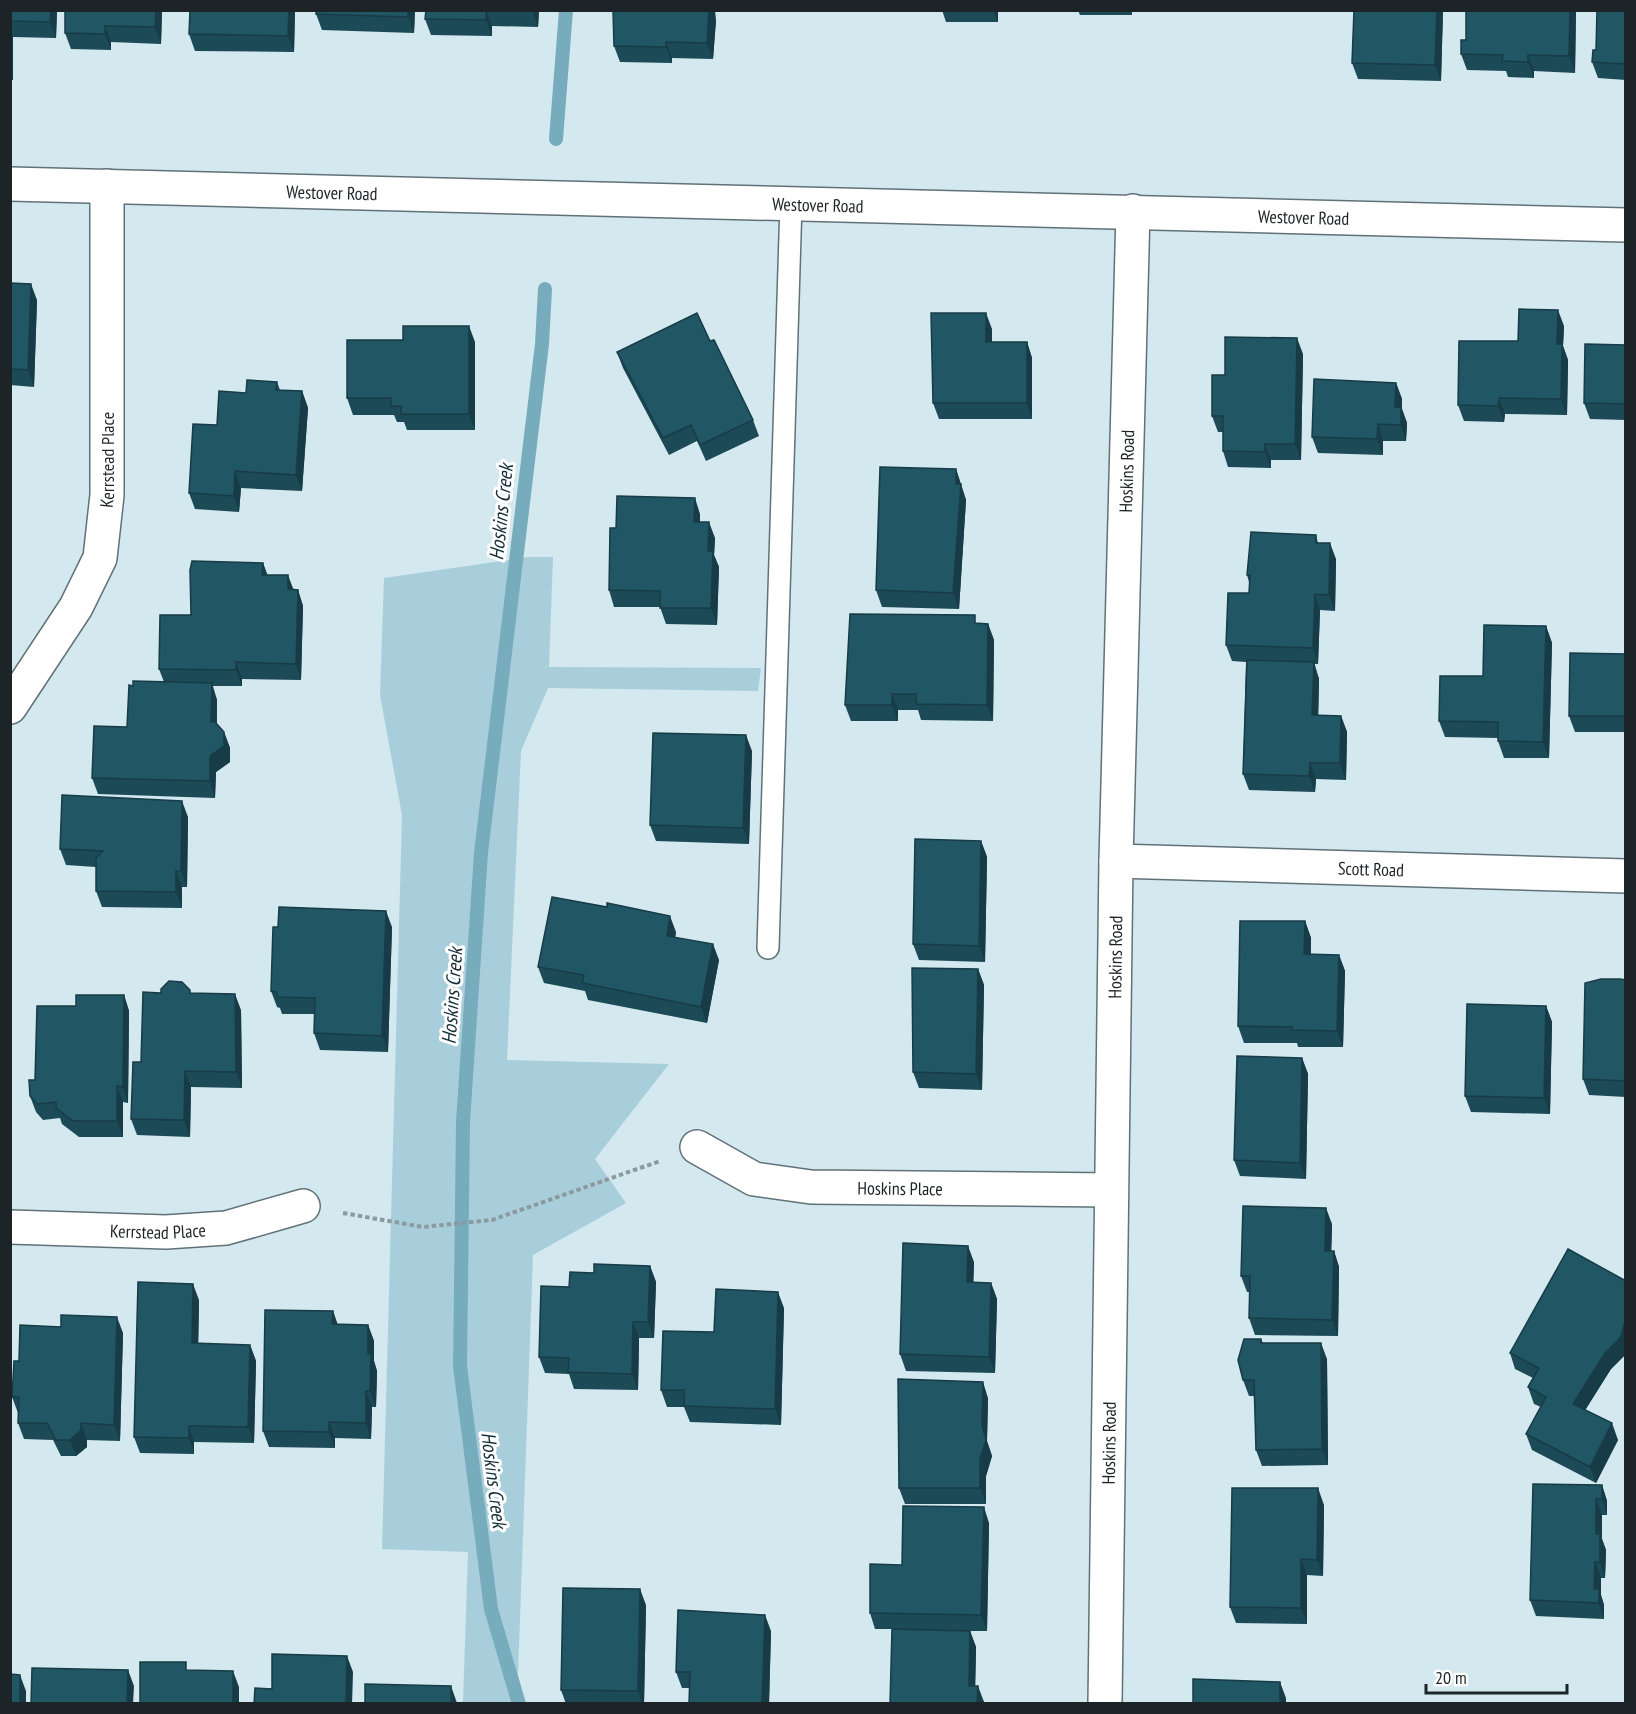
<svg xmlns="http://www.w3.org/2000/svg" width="1636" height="1714" viewBox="0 0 1636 1714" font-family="'PT Sans Narrow',sans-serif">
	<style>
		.green { fill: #a9cedb }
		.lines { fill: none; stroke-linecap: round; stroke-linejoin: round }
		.stream { stroke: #77acbd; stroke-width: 14 }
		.lane-casing { stroke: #607278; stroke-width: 24 }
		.street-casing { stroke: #607278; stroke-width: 36 }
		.path { stroke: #8b9a9f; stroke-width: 4; stroke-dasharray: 4.5 3; stroke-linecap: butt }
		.lane { stroke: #fff; stroke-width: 21 }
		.street { stroke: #fff; stroke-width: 33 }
		.wall { fill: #1c4a57 }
		.shaded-wall { fill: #173c47 }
		.building { fill: #215665; stroke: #173c47; stroke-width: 1.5 }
		.labels { text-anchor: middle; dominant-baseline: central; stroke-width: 6; stroke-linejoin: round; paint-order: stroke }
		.street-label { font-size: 18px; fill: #1d2427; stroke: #fff }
		.water-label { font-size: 20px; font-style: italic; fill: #122d36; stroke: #fff }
	</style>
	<rect width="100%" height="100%" fill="#d4e8ef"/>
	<path class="green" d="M528 557H553L549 667 761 668 758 691 548 688 521 751 507 1060 669 1064 595 1159 626 1203 533 1255 517 1703H463L468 1552 382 1549 402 815 380 695 384 578Z"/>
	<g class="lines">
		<g class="stream">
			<path d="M556 139 566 10"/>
			<path d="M519 1704 491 1609 460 1366 463 1122 481 853 542 344 545 289"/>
		</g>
		<defs>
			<path id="lane" d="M768 948 791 203"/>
			<g id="street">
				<path id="s1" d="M10 184 1626 225"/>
				<path id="s2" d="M10 707 76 607 100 558 107 495V186"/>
				<path id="s3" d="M1116 861 1626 876"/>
				<path id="s4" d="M697 1147 754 1179 811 1187 1111 1190"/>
				<path id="s5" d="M10 1227 166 1232 226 1228 303 1206"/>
				<path id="s6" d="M1105 1704 1116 861 1133 211"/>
			</g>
		</defs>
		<use href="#lane" class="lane-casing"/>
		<use href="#street" class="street-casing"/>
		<path class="path" d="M343 1213 423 1227 492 1220 660 1161"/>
		<use href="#lane" class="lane"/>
		<use href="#street" class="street"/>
	</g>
	<g class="wall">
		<path d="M10 10H57L56 38 13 37V80H10Z"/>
		<path d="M162 10 161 44 111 42V50L71 49 65 33Z"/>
		<path d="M190 10H295L294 52 195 51 189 34Z"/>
		<path d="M415 10 414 33 322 30 316 14Z"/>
		<path d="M426 10H539L538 27 492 26V36L431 35 425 19Z"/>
		<path d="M942 10H1058V11H998V22H946Z"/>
		<path d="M1078 10H1185V12H1132V15H1080Z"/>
		<path d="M1354 10H1443L1441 81 1358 79 1352 63Z"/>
		<path d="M1576 10 1575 73 1534 71V78L1508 77 1506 71 1467 70 1461 54 1466 40Z"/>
		<path d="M1626 10V80L1598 78 1592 62 1596 50Z"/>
		<path d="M716 20 713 59 672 58V63L620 62 614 46Z"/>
		<path d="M10 283 37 300 34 387 10 385Z"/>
		<path d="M1564 326 1563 346 1568 360 1567 415 1505 414 1504 422 1464 421 1458 405 1518 341Z"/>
		<path d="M992 329V342H1027L1032 358V419H939L933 403Z"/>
		<path d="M710 341 753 420 759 436 706 461 697 441 669 455 623 368 617 352Z"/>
		<path d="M475 342V430H407L404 422H397L394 415H353L347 398Z"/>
		<path d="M1626 345V420L1590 419 1584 403Z"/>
		<path d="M1303 354 1301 460H1271V468L1228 467 1223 451V432H1218L1212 416 1225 375Z"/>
		<path d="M277 382 280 390 302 391 308 408 302 491 241 488 239 512 195 509 189 493 217 425 246 393Z"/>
		<path d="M1396 383 1402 399V409L1407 423 1406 441H1383V455L1318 453 1312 437Z"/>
		<path d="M956 469 966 500 959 609 882 607 876 590Z"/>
		<path d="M700 514V522L715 538 714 555 719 567 717 625 666 624 660 607H614L609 590 616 528Z"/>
		<path d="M1316 535 1318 543 1336 559 1335 611 1320 610 1318 664H1314L1319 679 1318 715 1341 716 1347 732 1346 780 1316 779 1315 792 1249 790 1243 774 1246 662 1232 661 1226 645 1249 593V582L1247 575Z"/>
		<path d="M263 563 267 575 294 589 298 590 303 606 301 680 242 679V686H212L217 700V724L224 732 230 748V762L216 772 215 798 98 794 92 778 127 727 133 686 164 682 159 669 191 615Z"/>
		<path d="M978 623 988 624 994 640 993 721 921 720 918 710H898V721H851L845 705Z"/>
		<path d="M1546 626 1552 643 1549 758H1504L1498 741V738L1445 737 1439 721 1483 676Z"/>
		<path d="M1626 654V732H1575L1569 716Z"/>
		<path d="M752 751 749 844 656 841 650 825Z"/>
		<path d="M188 817 187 887H182V908L102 907 96 891V867L66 865 60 849Z"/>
		<path d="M981 841 987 857 985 962 919 960 913 944Z"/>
		<path d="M1305 921 1311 938V955H1339L1345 971 1343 1047H1298L1297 1043H1244L1238 1026Z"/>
		<path d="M392 927 388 1052 320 1050 314 1033V1014H282L280 1008 277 1007 271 991Z"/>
		<path d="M676 932 675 937 719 960 707 1023 588 1000 585 991 544 983 538 967Z"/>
		<path d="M978 969 984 985 982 1090 919 1088 913 1072Z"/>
		<path d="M1626 980V1097L1589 1095 1583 1079Z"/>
		<path d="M190 990 191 994 241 1010 242 1088 191 1087 190 1137 137 1135 131 1119 141 1062 161 993Z"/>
		<path d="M124 995 129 1011 128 1103 123 1102V1137H79L62 1124 60 1118 43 1120 36 1112 30 1096 35 1080 76 1006Z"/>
		<path d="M1546 1006 1552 1022 1550 1114 1471 1112 1465 1096Z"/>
		<path d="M1302 1058 1308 1074 1306 1179 1240 1176 1234 1160Z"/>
		<path d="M1332 1224 1331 1251H1334L1339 1267 1338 1336 1255 1335 1249 1318 1250 1292H1247L1241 1276Z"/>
		<path d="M974 1262 973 1283H991L997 1299 995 1373 906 1371 900 1354Z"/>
		<path d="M650 1266 656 1282 654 1338H639L638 1390 574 1389 569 1374 545 1373 539 1357 569 1287 594 1273Z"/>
		<path d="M1626 1281V1354L1611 1369 1585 1410 1618 1440 1596 1483 1532 1450 1526 1434 1541 1407 1534 1404 1528 1387 1533 1378 1515 1369 1510 1353Z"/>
		<path d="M199 1300 198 1344 250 1345 256 1361 254 1443 194 1442V1454L140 1453 134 1437Z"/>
		<path d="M784 1308 781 1425 690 1422 684 1407H667L661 1390 714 1332Z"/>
		<path d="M333 1311 337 1324 368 1325 374 1341V1361L377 1371 376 1407H372L371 1439 335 1438V1448L269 1447 263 1431Z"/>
		<path d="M123 1333 120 1441 87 1440V1447L76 1456H61L53 1440 24 1439 18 1423V1413L12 1397 19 1361Z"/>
		<path d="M1261 1339 1263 1343 1327 1359 1328 1465 1262 1466 1256 1450 1255 1396H1249L1243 1380Z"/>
		<path d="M988 1398 987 1441 992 1456 986 1476V1504H905L899 1488Z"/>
		<path d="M1602 1485 1607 1501V1515H1602V1539L1606 1550 1605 1578H1601V1595L1604 1605V1619L1536 1616 1530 1600Z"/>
		<path d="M1324 1505 1323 1576 1307 1575V1624L1236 1623 1230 1607Z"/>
		<path d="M989 1523 987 1631H970L976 1647 975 1686 984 1702V1704H890L892 1629H875L870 1613 902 1565Z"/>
		<path d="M646 1605 644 1704H566L561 1690Z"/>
		<path d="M771 1631 769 1704H689L690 1688H682L676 1672Z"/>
	</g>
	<g class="shaded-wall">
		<path d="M51 10H57L56 38 50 22Z"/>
		<path d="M156 10H162L161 44 155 27Z"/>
		<path d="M289 10H295L294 52 288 36Z"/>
		<path d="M408 10H415L414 33 408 17Z"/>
		<path d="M486 10 492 26V36L486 20Z"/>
		<path d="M532 10H539L538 27Z"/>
		<path d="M709 10H715L716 20 713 59 707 43Z"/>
		<path d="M993 10H998V22Z"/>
		<path d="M1437 10H1443L1441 81 1435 65Z"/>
		<path d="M1570 10H1576L1575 73 1569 56Z"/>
		<path d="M105 26 111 42V50L105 34Z"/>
		<path d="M10 30 13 37V80L10 73Z"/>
		<path d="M666 42 672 58V63L666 47Z"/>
		<path d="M1528 55 1534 71V78L1528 62Z"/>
		<path d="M31 284 37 300 34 387 28 370Z"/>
		<path d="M1558 310 1564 326 1563 346 1568 360 1567 415 1561 399 1557 344Z"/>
		<path d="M986 313 992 329V358L986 342Z"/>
		<path d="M469 326 475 342V430L469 414Z"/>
		<path d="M1297 338 1303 354 1301 460 1295 444Z"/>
		<path d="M1027 342 1032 358V419L1027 403Z"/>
		<path d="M1396 383 1402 399V409L1407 423 1406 441 1395 407Z"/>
		<path d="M302 391 308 408 302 491 296 475Z"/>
		<path d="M1499 398 1505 414 1504 422 1498 406Z"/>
		<path d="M1378 424 1383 441V455L1377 439Z"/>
		<path d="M1265 444 1271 460V468L1265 452Z"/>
		<path d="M956 469 966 500 959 609 953 593Z"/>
		<path d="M235 471 241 488 239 512 234 496Z"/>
		<path d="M695 498 700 514 699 538 694 522Z"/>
		<path d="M709 522 715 538 714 555 719 567 717 625 711 608 708 551Z"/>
		<path d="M1330 543 1336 559 1335 611 1329 595Z"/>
		<path d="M263 563 269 579 262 575Z"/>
		<path d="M288 575 294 591 288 589Z"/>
		<path d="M298 590 303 606 301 680 296 664Z"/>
		<path d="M1315 594 1320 610 1318 664 1313 648Z"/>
		<path d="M988 624 994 640 993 721 987 705Z"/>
		<path d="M1546 626 1552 643 1549 758 1543 742Z"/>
		<path d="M236 662 242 679V686L236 670Z"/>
		<path d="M1314 662 1319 679 1318 731 1312 715Z"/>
		<path d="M212 683 217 700 216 738 211 722Z"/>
		<path d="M892 694 898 710V721L892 705Z"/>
		<path d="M1341 716 1347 732 1346 780 1340 763Z"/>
		<path d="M224 732 230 748V762L216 772 215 798 210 781V756Z"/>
		<path d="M746 735 752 751 749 844 743 828Z"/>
		<path d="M1310 763 1316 779 1315 792 1309 776Z"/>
		<path d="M182 801 188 817 187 887 181 871Z"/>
		<path d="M981 841 987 857 985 962 979 946Z"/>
		<path d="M176 871 182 887V908L176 892Z"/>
		<path d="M386 911 392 927 388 1052 382 1036Z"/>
		<path d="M670 916 676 932 673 952 667 936Z"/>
		<path d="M1305 921 1311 938 1310 971 1304 954Z"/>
		<path d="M713 944 719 960 707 1023 701 1007Z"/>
		<path d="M1339 955 1345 971 1343 1047 1337 1031Z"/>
		<path d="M978 969 984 985 982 1090 976 1074Z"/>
		<path d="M235 994 241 1010 242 1088 236 1072Z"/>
		<path d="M124 995 129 1011 128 1103 123 1087Z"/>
		<path d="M1546 1006 1552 1022 1550 1114 1544 1098Z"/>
		<path d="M1302 1058 1308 1074 1306 1179 1300 1163Z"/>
		<path d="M185 1071 191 1087 190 1137 184 1120Z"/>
		<path d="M117 1086 123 1102V1137L117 1121Z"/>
		<path d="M1326 1208 1332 1224 1331 1267 1325 1251Z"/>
		<path d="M968 1246 974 1262 973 1299 967 1282Z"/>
		<path d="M1334 1251 1339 1267 1338 1336 1332 1320Z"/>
		<path d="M650 1266 656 1282 654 1338 648 1322Z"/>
		<path d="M991 1283 997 1299 995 1373 989 1357Z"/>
		<path d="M193 1284 199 1300 198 1360 192 1343Z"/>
		<path d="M778 1292 784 1308 781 1425 775 1409Z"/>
		<path d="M333 1311 339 1328 332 1324Z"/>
		<path d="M117 1317 123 1333 120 1441 114 1425Z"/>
		<path d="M1626 1317V1354L1611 1369 1579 1420 1573 1404Z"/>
		<path d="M633 1322 639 1338 638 1390 632 1374Z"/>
		<path d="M368 1325 374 1341V1361L377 1371 376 1407 370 1391 368 1354Z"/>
		<path d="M1321 1343 1327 1359 1328 1465 1322 1449Z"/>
		<path d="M250 1345 256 1361 254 1443 248 1427Z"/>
		<path d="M983 1382 988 1398 987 1441 992 1456 986 1476V1504L980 1488Z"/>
		<path d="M366 1391 372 1407 371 1439 366 1423Z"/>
		<path d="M329 1422 335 1438V1448L329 1432Z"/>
		<path d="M81 1423 87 1440V1447L76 1456 70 1440Z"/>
		<path d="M1612 1423 1618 1440 1596 1483 1590 1467Z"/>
		<path d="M189 1426 194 1442V1454L189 1438Z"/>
		<path d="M1602 1485 1607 1501V1515L1602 1499Z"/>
		<path d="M1318 1488 1324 1505 1323 1576 1317 1560Z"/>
		<path d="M1596 1499 1602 1515V1539L1606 1550 1605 1578 1600 1562 1596 1534Z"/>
		<path d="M984 1507 989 1523 987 1631 981 1615Z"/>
		<path d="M1301 1559 1307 1575V1624L1301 1608Z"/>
		<path d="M1595 1562 1601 1578V1595L1604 1605V1619L1594 1589Z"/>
		<path d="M640 1589 646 1605 644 1704H642L638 1691Z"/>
		<path d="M765 1615 771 1631 769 1704H762Z"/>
		<path d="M970 1631 976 1647 975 1702 969 1686Z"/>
		<path d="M347 1656 353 1672 352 1704H346Z"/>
		<path d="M128 1670 134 1686 133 1704H127Z"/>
		<path d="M233 1671 239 1687V1704H233Z"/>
		<path d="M20 1675 26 1691V1704H20Z"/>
		<path d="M1280 1682 1286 1698V1704H1280Z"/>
		<path d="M451 1686 457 1703V1704H451Z"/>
		<path d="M978 1686 984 1702V1704H977Z"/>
	</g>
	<g class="building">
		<path d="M10 10H51L50 22 10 21Z"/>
		<path d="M65 10H156L155 27 105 26V34L65 33Z"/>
		<path d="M190 10H289L288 36 189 34Z"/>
		<path d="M316 10H408V17L316 14Z"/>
		<path d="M426 10H486V20L425 19Z"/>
		<path d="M613 10H709L707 43 666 42V47L614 46Z"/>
		<path d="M1354 10H1437L1435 65 1352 63Z"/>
		<path d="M1466 10H1570L1569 56 1528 55V62L1502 61 1503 55 1461 54V40H1466Z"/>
		<path d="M1597 10H1626V64L1592 62 1593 50H1596Z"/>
		<path d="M10 283 31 284 28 370 10 369Z"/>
		<path d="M1519 309 1558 310 1557 344H1562L1561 399 1499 398 1498 406 1458 405 1459 341H1518Z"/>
		<path d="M697 313 710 341 714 340 753 420 700 445 691 425 663 438 617 352Z"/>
		<path d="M931 313H986V342H1027V403H933Z"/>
		<path d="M403 326H469V414H401V406H391V398H347V340H403Z"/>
		<path d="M1225 337 1297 338 1295 444H1265V452L1223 451V416H1212V375H1225Z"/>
		<path d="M1585 344 1626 345V404L1584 403Z"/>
		<path d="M1314 379 1396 383 1395 407H1401V425L1378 424 1377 439 1312 437Z"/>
		<path d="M247 380 277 382 276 390 302 391 296 475 235 471 234 496 189 493 193 424 217 425 219 391 246 393Z"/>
		<path d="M880 467 956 469V484H961L953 593 876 590Z"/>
		<path d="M617 496 695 498 694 522H709L708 551H713L711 608H660V591L609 590 610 528H616Z"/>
		<path d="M1251 532 1316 535V543H1330L1329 595 1315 594 1313 648 1226 645 1228 593H1249L1250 575H1247Z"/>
		<path d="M192 561 263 563 262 575H288V589L298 590 296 664 236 662V670L159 669 160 615H191L190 570Z"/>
		<path d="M850 614 975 615V623L988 624 987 705 916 704V694H892V705H845Z"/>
		<path d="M1484 625 1546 626 1543 742 1498 741V722L1439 721 1440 676H1483Z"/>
		<path d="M1570 653 1626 654V716H1569Z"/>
		<path d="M1247 660 1314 662 1312 715 1341 716 1340 763H1310L1309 776 1243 774Z"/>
		<path d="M133 681 212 683 211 722H215L224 732V746L210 756V781L92 778 94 726 127 727 129 685 133 686Z"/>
		<path d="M653 733 746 735 743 828 650 825Z"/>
		<path d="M62 795 182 801 181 871H176V892L96 891V858L103 851 60 849Z"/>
		<path d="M915 839 981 841 979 946 913 944Z"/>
		<path d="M552 897 607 907V903L670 916 667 936 713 944 701 1007 582 983 584 975 538 967Z"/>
		<path d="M279 907 386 911 382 1036 314 1033 315 998 277 997V992L271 991 273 927H278Z"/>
		<path d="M1240 921H1305L1304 954 1339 955 1337 1031 1292 1030V1027L1238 1026Z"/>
		<path d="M912 968 978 969 976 1074 913 1072Z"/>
		<path d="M1601 979H1620L1626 980V1081L1583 1079 1585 983Z"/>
		<path d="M169 981 182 982 190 990V993L235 994 236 1072 185 1071 184 1120 131 1119 133 1062H141L143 992 161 993V989Z"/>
		<path d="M76 995H124L123 1087 117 1086V1121H73L56 1108V1102L37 1104 30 1096 29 1080H35L37 1006H76Z"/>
		<path d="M1467 1004 1546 1006 1544 1098 1465 1096Z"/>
		<path d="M1237 1056 1302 1058 1300 1163 1234 1160Z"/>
		<path d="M1243 1206 1326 1208 1325 1251H1334L1332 1320 1249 1318 1250 1276H1241Z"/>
		<path d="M903 1243 968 1246 967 1282 991 1283 989 1357 900 1354Z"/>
		<path d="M1568 1249 1626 1281V1317L1621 1337 1605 1353 1573 1404 1612 1423 1590 1467 1526 1434 1546 1397 1528 1387 1539 1368 1510 1353Z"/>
		<path d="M594 1264 650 1266 648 1322H633L632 1374 568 1372 569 1358 539 1357 541 1286 569 1287 570 1272 594 1273Z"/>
		<path d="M138 1282 193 1284 192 1343 250 1345 248 1427 189 1426V1438L134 1437Z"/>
		<path d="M716 1289 778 1292 775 1409 684 1406V1390H661L663 1331 714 1332Z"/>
		<path d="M265 1310 333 1311 332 1324 368 1325V1354H371L370 1391H366V1423L329 1422V1432L263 1431Z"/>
		<path d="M61 1315 117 1317 114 1425 81 1423V1430L70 1440H56L47 1423H18L19 1397H12L14 1361H19L20 1325 61 1327Z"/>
		<path d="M1244 1339H1261V1343H1321L1322 1449 1256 1450 1254 1380H1243L1238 1360Z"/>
		<path d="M898 1379 983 1382 982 1425 986 1440 980 1459V1488H899Z"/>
		<path d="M1533 1484 1602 1485V1499H1596V1534H1600V1562H1595L1594 1589H1599V1603L1530 1600Z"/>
		<path d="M1232 1488H1318L1317 1560 1301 1559V1608L1230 1607Z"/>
		<path d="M903 1506 984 1507 981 1615 870 1613V1564L902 1565Z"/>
		<path d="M563 1588 640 1589 638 1691 561 1690Z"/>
		<path d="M678 1610 765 1615 762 1704H689L690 1672H676Z"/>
		<path d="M892 1629 970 1631 969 1686H978L977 1704H890Z"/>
		<path d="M272 1654 347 1656 346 1704H254L255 1688 272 1689Z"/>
		<path d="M140 1662H186V1670L233 1671V1704H140Z"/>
		<path d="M32 1668 128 1670 127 1704H31Z"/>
		<path d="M10 1674 20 1675V1704H10Z"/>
		<path d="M1193 1679 1280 1682V1704H1193Z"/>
		<path d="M365 1684 451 1686V1704H365Z"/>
	</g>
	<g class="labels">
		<g class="street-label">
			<text stroke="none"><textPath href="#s1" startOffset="322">Westover Road</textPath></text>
			<text stroke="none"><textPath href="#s1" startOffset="808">Westover Road</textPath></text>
			<text stroke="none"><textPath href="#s1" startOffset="1294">Westover Road</textPath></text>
			<text stroke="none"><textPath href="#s2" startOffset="273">Kerrstead Place</textPath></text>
			<text stroke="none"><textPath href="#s6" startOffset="1233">Hoskins Road</textPath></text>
			<text stroke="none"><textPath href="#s3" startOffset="255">Scott Road</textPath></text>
			<text stroke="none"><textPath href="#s6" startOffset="747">Hoskins Road</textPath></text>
			<text stroke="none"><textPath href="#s4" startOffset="212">Hoskins Place</textPath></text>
			<text stroke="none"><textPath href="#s5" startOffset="148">Kerrstead Place</textPath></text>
			<text stroke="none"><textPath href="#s6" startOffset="261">Hoskins Road</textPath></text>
		</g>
		<g class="water-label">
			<text transform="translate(501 512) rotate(-84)">Hoskins Creek</text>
			<text transform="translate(452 996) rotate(-86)">Hoskins Creek</text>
			<text transform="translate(494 1480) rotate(83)">Hoskins Creek</text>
		</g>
	</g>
	<rect width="1636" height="1714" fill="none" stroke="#1d2427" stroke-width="24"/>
	<path d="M1426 1684v9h141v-9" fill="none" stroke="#1d2427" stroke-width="3"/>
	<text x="1435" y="1684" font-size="18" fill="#1d2427" stroke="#ffffff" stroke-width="4.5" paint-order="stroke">20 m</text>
</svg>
